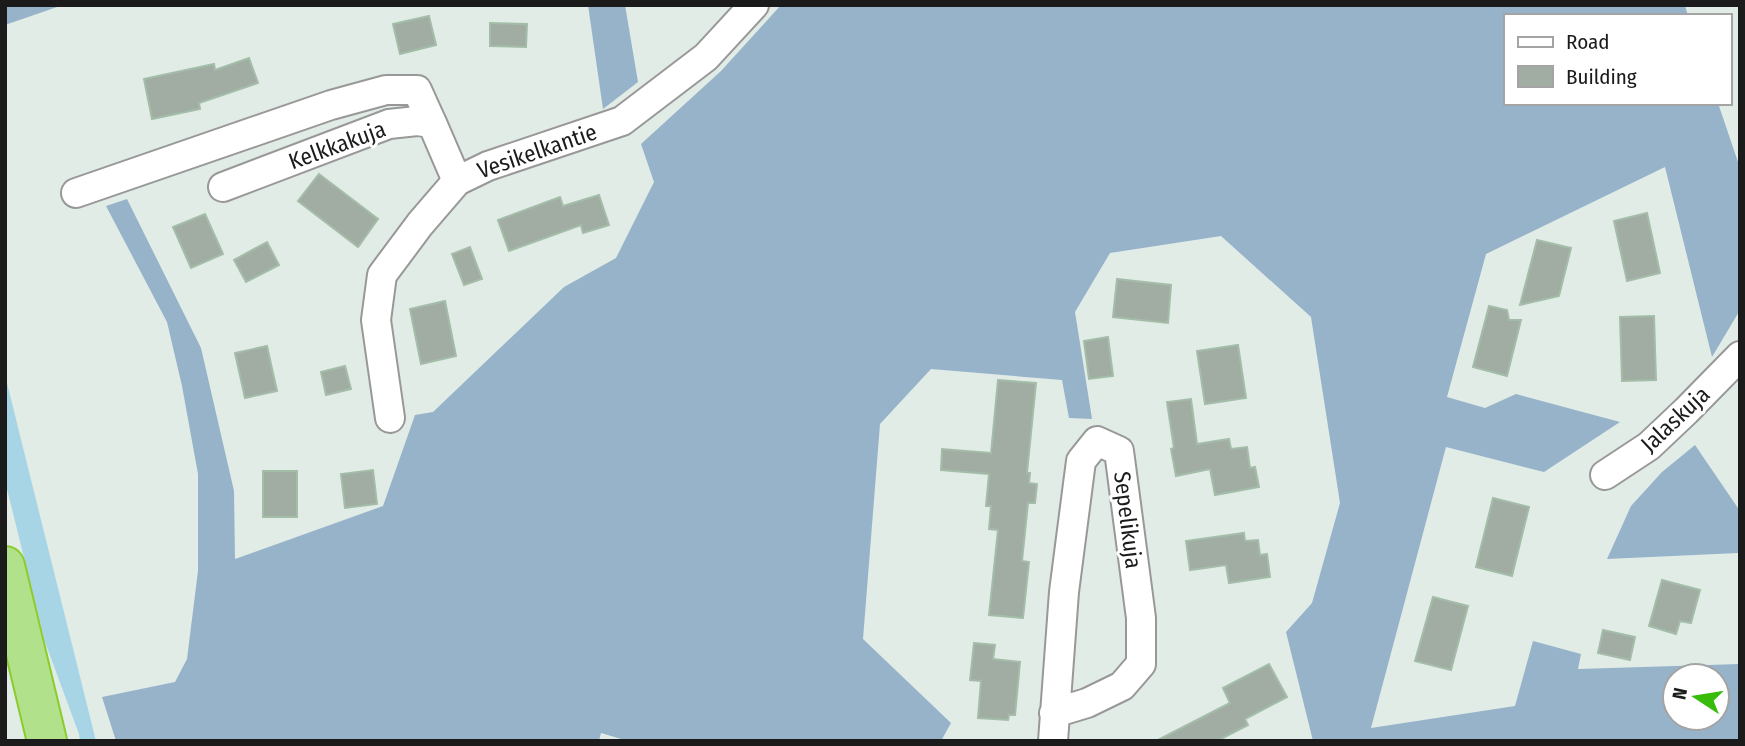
<svg xmlns="http://www.w3.org/2000/svg" width="1745" height="746" viewBox="0 0 1745 746" font-family="'Fira Sans Condensed',sans-serif">
	<style>
		.grass { fill: #a8d5e5 }
		.forest { fill: #97b3ca; fill-rule: evenodd }
		.building { fill: #a1ada3; stroke: #a4bda9; stroke-width: 2 }
		.lines { fill: none; stroke-linecap: round; stroke-linejoin: round }
		.street-casing { stroke: #989898; stroke-width: 32 }
		.highway-casing { stroke: #8bcc2c; stroke-width: 42 }
		.street { stroke: #fff; stroke-width: 28 }
		.highway { stroke: #b1e18b; stroke-width: 38 }
		.labels { text-anchor: middle; dominant-baseline: central; stroke-width: 6; stroke-linejoin: round; paint-order: stroke }
		.street-label { font-size: 23px; fill: #1b1b1b; stroke: #fff }
	</style>
	<rect width="100%" height="100%" fill="#e1ece6"/>
	<path class="grass" d="M5 375 96 741H80L79 734 45 642 5 481Z"/>
	<g class="forest">
		<path d="M5 5H63L5 25Z"/>
		<path d="M588 5H625L638 82 603 109Z"/>
		<path d="M781 5H1685L1688 16H1505V103H1718L1740 168V310L1712 357 1665 167 1486 254 1447 397 1485 408 1516 394 1620 422 1544 472 1446 447 1371 728 1515 706 1533 641 1581 654 1578 669 1740 664V741H1313L1286 632 1312 603 1340 503 1311 317 1221 236 1110 253 1075 312 1092 419 1069 418 1062 380 931 369 880 424 863 639 951 723 941 741H628L601 733 599 741H116L102 697 175 682 187 659 198 571V474L182 386 167 322 106 206 127 199 201 348 234 491 235 559 383 506 415 415 433 412 564 287 616 258 654 182 641 144 721 71ZM1675 676H1717V718H1675Z"/>
		<path d="M1695 445 1740 511V557L1738 553 1607 559 1631 506 1662 472Z"/>
	</g>
	<g class="building">
		<path d="M429 16 436 45 400 54 393 24Z"/>
		<path d="M490 23 527 24 526 47 490 46Z"/>
		<path d="M249 58 258 83 199 103 200 109 152 119 144 79 214 64 215 70Z"/>
		<path d="M319 174 378 219 358 247 298 201Z"/>
		<path d="M599 195 609 225 583 233 581 225 509 251 498 220 560 197 563 206Z"/>
		<path d="M1647 213 1660 273 1627 281 1614 221Z"/>
		<path d="M205 214 223 254 191 268 173 227Z"/>
		<path d="M1537 240 1571 248 1559 296 1520 305Z"/>
		<path d="M267 242 279 265 246 282 234 260Z"/>
		<path d="M470 247 482 279 464 285 452 254Z"/>
		<path d="M1117 279 1171 285 1168 323 1113 317Z"/>
		<path d="M445 301 456 356 421 364 410 309Z"/>
		<path d="M1489 306 1507 310 1509 320H1521L1507 376 1473 367Z"/>
		<path d="M1654 316 1656 380 1622 381 1620 317Z"/>
		<path d="M1108 337 1113 376 1089 379 1084 341Z"/>
		<path d="M1238 345 1246 398 1205 404 1197 351Z"/>
		<path d="M267 346 277 391 245 398 235 353Z"/>
		<path d="M345 366 351 389 326 395 321 372Z"/>
		<path d="M998 380 1036 383 1027 473H1030L1029 483 1037 484 1035 503H1028L1022 561 1029 562 1023 618 989 615 998 530 989 529 991 506H986L989 474 941 470 942 449 991 453Z"/>
		<path d="M1191 399 1197 444 1229 439 1231 449 1247 447 1250 468 1255 467 1259 487 1215 495 1210 469 1176 476 1171 449 1174 448 1167 402Z"/>
		<path d="M373 470 377 504 345 508 341 474Z"/>
		<rect x="263" y="471" width="34" height="46"/>
		<path d="M1493 498 1529 507 1512 576 1476 567Z"/>
		<path d="M1244 533 1245 541 1258 540 1260 555 1267 554 1270 577 1229 583 1226 565 1190 570 1186 541Z"/>
		<path d="M1662 580 1700 590 1691 623 1680 621 1676 634 1649 626Z"/>
		<path d="M1433 597 1468 606 1451 670 1415 661Z"/>
		<path d="M1603 630 1635 637 1630 660 1598 653Z"/>
		<path d="M974 643 995 645 993 659 1020 662 1015 715H1009L1008 720 978 718 981 681 970 680Z"/>
		<path d="M1269 664 1287 697 1245 719 1248 725 1217 741H1156L1230 703 1223 688Z"/>
	</g>
	<g class="lines">
		<defs>
			<g id="street">
				<path d="M223 187 389 124 417 121 432 123 457 181"/>
				<path d="M76 193 331 105 386 90H417L431 121"/>
				<path d="M390 418 376 320 382 275 420 224 457 181 488 166 622 121 706 57 754 5"/>
				<path d="M1605 475 1649 446 1686 411 1740 356"/>
				<path d="M1053 741 1064 592 1081 461 1097 441 1119 451 1141 618V664L1122 686 1087 703 1054 713"/>
			</g>
			<path id="highway" d="M5 566 47 741"/>
		</defs>
		<use href="#street" class="street-casing"/>
		<use href="#highway" class="highway-casing"/>
		<use href="#street" class="street"/>
		<use href="#highway" class="highway"/>
	</g>
	<g class="labels">
		<g class="street-label">
			<text transform="translate(337 145) rotate(-20)">Kelkkakuja</text>
			<text transform="translate(537 151) rotate(-19)">Vesikelkantie</text>
			<text transform="translate(1675 419) rotate(-43)">Jalaskuja</text>
			<text transform="translate(1128 520) rotate(83)">Sepelikuja</text>
		</g>
	</g>
	<rect width="1745" height="746" fill="none" stroke="#1b1b1b" stroke-width="14"/>
	<rect x="1504" y="14" width="228" height="91" fill="#ffffff" stroke="#a4a4a4" stroke-width="2"/>
	<rect x="1518" y="37" width="35" height="10" fill="#ffffff" stroke="#a4a4a4" stroke-width="2"/>
	<text x="1566" y="49" font-size="21" fill="#1b1b1b">Road</text>
	<rect x="1518" y="66" width="35" height="21" fill="#a1ada3" stroke="#a4a4a4" stroke-width="2"/>
	<text x="1566" y="84" font-size="21" fill="#1b1b1b">Building</text>
	<g transform="translate(1696 697) rotate(282)"><circle r="33" fill="#ffffff" stroke="#a4a4a4" stroke-width="2"/>
	<path d="M0-5L12 26L0 18L-12 26Z" fill="#37bc0a"/>
	<text y="-10" font-size="19" font-weight="bold" text-anchor="middle" fill="#1b1b1b">N</text>
	</g>
</svg>
